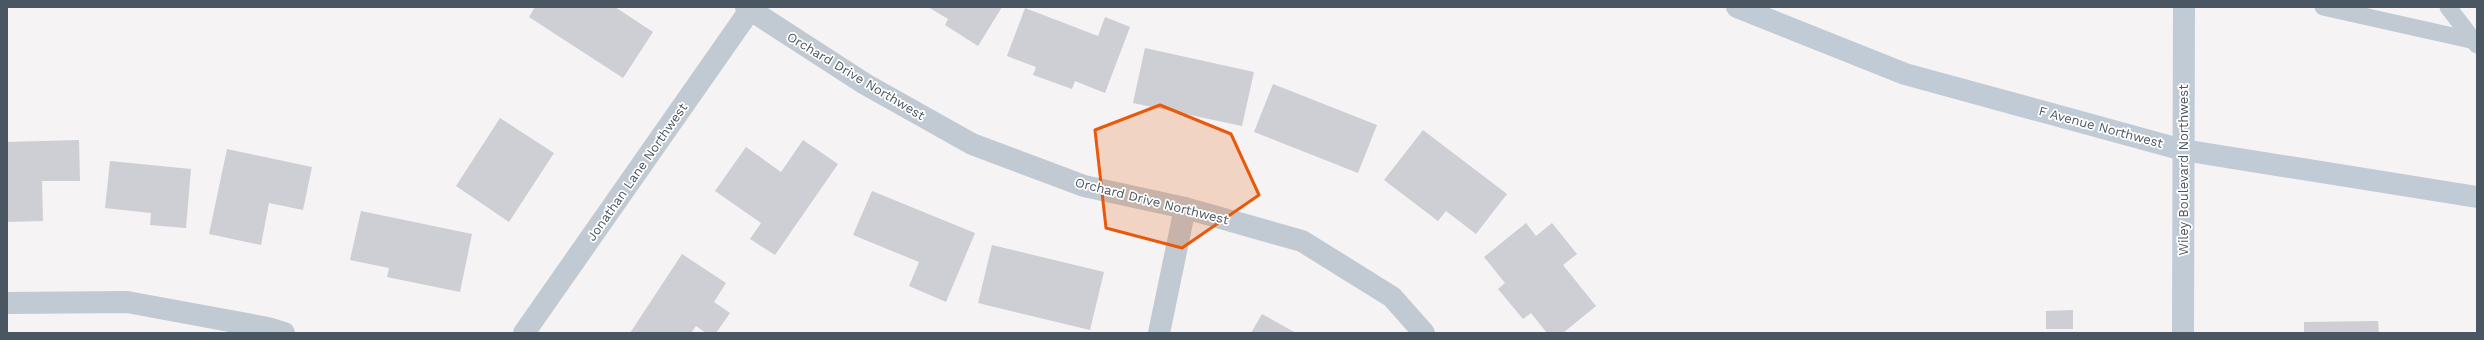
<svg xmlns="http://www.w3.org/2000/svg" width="2484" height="340" viewBox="0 0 2484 340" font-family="'Work Sans',sans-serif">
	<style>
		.building { fill: #cdcfd5 }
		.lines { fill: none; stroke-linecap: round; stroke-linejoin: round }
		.lane { stroke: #c1cad2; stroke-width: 17 }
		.street { stroke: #c1cad2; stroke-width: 22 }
		.secondary { stroke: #c1cbd6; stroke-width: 22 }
		.marked { fill: #e8590c; fill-opacity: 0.2; stroke: #e8590c; stroke-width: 3; stroke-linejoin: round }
		.labels { text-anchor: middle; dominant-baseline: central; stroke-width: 3.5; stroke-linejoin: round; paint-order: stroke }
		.street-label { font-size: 13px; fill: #4a5661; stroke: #fff }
	</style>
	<rect width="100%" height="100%" fill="#f5f3f3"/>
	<g class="building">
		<path d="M535 7H615L653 32 623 78 529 17Z"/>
		<path d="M928 7H1002L978 46 945 25 948 19Z"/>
		<path d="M1025 8 1098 36 1105 17 1130 27 1105 93 1075 81 1072 89 1033 75 1036 67 1007 56Z"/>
		<path d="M1145 48 1254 72 1242 126 1133 103Z"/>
		<path d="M1273 84 1377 125 1358 173 1254 132Z"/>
		<path d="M500 118 554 153 509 222 456 186Z"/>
		<path d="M1423 130 1507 194 1476 234 1446 211 1438 221 1384 180Z"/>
		<path d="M79 140 80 181H42L43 221 7 222V142Z"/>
		<path d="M803 140 838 164 775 255 750 239 761 223 715 191 746 147 781 172Z"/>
		<path d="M227 149 312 167 303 210 269 203 261 245 209 234Z"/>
		<path d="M110 161 191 169 186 228 150 225 151 213 105 208Z"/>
		<path d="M872 191 975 233 946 302 909 286 919 262 853 235Z"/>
		<path d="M361 211 472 234 460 292 387 277 389 268 350 260Z"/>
		<path d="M1526 223 1536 236 1552 223 1577 254 1563 265 1596 306 1563 333H1547L1531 313 1523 319 1498 289 1505 283 1484 257Z"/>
		<path d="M992 245 1104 272 1090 330 978 303Z"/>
		<path d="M682 254 726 283 714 302 730 313 716 333H706L696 326 691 333H630Z"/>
		<path d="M2073 310V329H2046V311Z"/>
		<path d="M1262 314 1296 333H1251Z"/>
		<path d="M2378 321 2379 333H2304V322Z"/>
	</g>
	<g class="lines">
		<g class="lane">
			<path d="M2323 7 2475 41"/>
			<path d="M2448 7 2477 45"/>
		</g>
		<g class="street">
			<path d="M746 7 865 84 972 144 1084 186 1185 208 1302 241 1392 297 1424 333"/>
			<path d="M7 303 127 302 268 328 284 333"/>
			<path d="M524 333 750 10"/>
			<path d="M1159 333 1185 208"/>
		</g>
		<g class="secondary">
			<path d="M1737 7 1905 74 2183 150 2477 197"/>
			<path d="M2183 333 2184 7"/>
		</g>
	</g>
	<path class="marked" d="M1160 105 1231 134 1259 195 1182 248 1106 228 1095 130Z"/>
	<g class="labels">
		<g class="street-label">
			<text transform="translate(856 76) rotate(31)">Orchard Drive Northwest</text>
			<text transform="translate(2101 127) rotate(15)">F Avenue Northwest</text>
			<text transform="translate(2183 170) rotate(-90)">Wiley Boulevard Northwest</text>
			<text transform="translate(637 172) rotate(-55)">Jonathan Lane Northwest</text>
			<text transform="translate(1152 201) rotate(14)">Orchard Drive Northwest</text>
		</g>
	</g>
	<rect width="2484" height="340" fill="none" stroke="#4a5661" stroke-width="16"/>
</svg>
